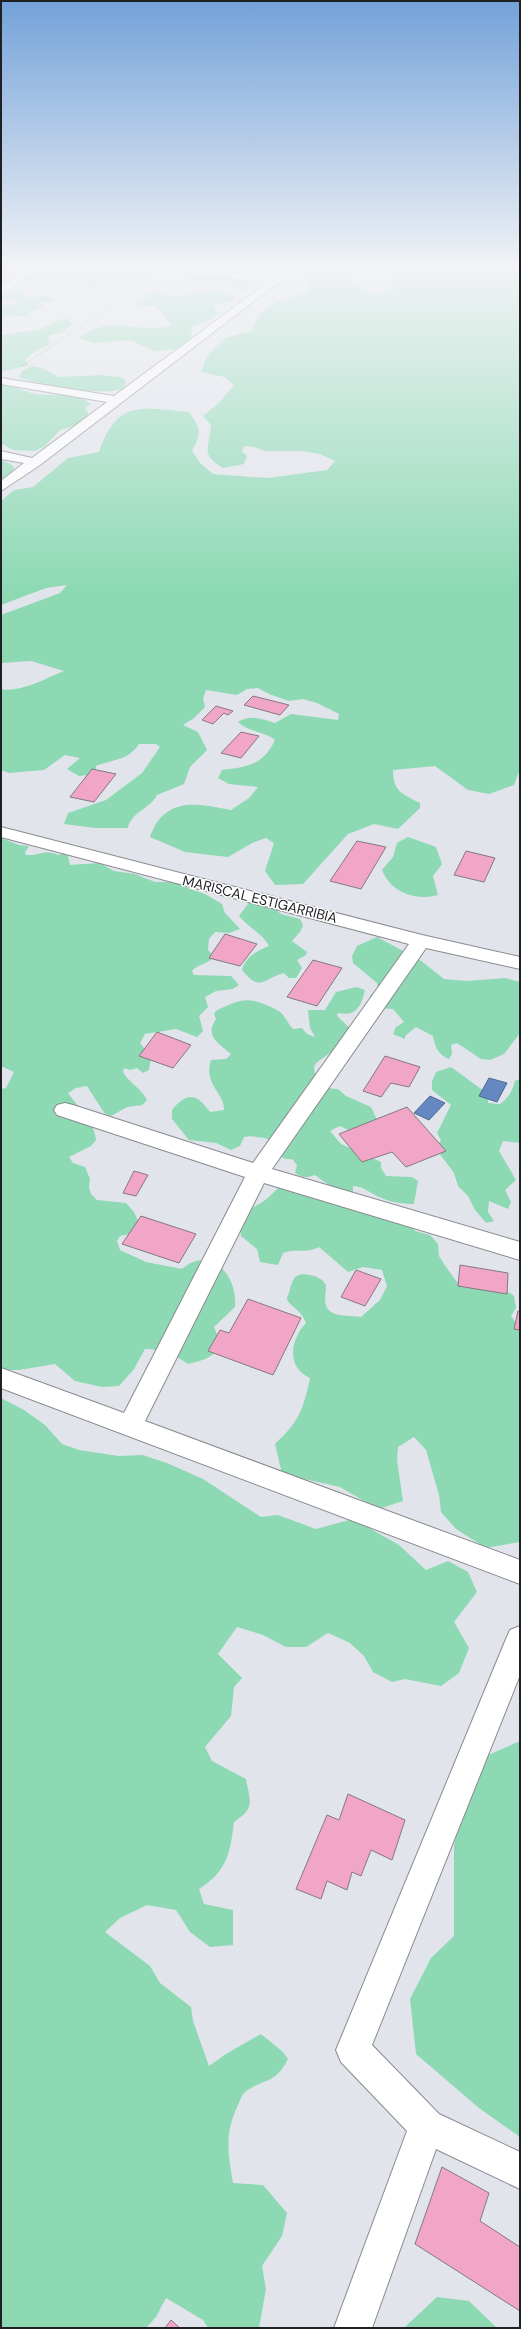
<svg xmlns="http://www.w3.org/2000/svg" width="521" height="2329" viewBox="0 0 521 2329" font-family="'DM Sans',sans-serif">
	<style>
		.green { fill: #8cd9b4 }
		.water { fill: #6588c3; stroke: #506993 }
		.building { fill: #f2a6c7; stroke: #827a7d }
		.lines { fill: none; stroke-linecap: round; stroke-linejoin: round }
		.street-casing { stroke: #898a91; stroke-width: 2 }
		.path { stroke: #7f8186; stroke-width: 1; stroke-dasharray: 1 1.5; stroke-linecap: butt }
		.street { fill: #fff; fill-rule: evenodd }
		.labels { text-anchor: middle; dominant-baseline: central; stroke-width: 3; stroke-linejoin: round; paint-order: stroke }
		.street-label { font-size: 14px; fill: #1f2023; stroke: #fff }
	</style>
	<rect width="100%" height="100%" fill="#e2e4ec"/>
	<g class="green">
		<path d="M47 268H149L153 271 144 274 141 280 134 284H113L95 288 75 285H37L21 281 33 274 46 272Z"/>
		<path d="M318 268H358L350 273 353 282C368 295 373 298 393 289 387 255 464 273 481 272 494 272 507 268 520 268V769L514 785 489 794 468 790 435 766 393 770C393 792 403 794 420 803V808L398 829 374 824 348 834 303 884 275 885 265 871 274 843 266 838 252 843 228 857 185 852 150 837C164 796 197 803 231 810L249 798 258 787 229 784 218 778 222 770C248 767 263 765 275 740 264 731 248 732 238 722 250 714 262 719 275 723L291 714 338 720 339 714 317 703 303 699 289 701 269 694 258 688 247 689 237 695 206 690 203 699 205 707 194 718 183 725 198 732 207 750 190 767 184 784 157 795C151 808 131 812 128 828H95L64 824 68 813 106 800 142 773 160 747 156 744H139C128 761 113 759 96 766V774L79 776 67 769 80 758 65 755 44 770 9 773 1 770V689C21 693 46 678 64 671L31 661 1 663V615L60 593 67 585 46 588 1 605V501L14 490 33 487 68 458 99 452C117 399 141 408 189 412 201 429 202 433 192 451L200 463 213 474 268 478 327 470 335 461 320 454 301 451H265L254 447 244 446 242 452 247 456 244 464 223 468C200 453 209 450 211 425L203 416 220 402 234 385 224 377 201 372 207 356 225 338 251 331C254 326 255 321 258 317 268 301 291 297 308 293 308 282 309 274 318 268Z"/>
		<path d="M196 274 239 279 245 280 255 288 244 291 225 285 200 286 186 279Z"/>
		<path d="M21 289 25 293 24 296C33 300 47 292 56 299L53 302H41L43 307 32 311 28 316 1 317V306L13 305 20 301 4 299 1 296 12 290Z"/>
		<path d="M155 291C172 296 176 297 194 294V291C204 290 227 289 235 298L232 301 215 304 214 307 219 314 202 323 193 326 190 340 175 349 154 351 131 340 94 343 78 338C86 334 92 329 101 327 124 321 149 334 172 325L155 306 136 307 135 304 146 299V296Z"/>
		<path d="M61 319H69L72 325 64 329 66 331 49 336 46 338 50 341 48 346 36 350 25 360 29 365 1 372V335L38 330Z"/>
		<path d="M31 366 42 368 59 377 100 375 120 377 126 380 124 389C101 396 41 386 18 377L22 371Z"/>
		<path d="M1 384C12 386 21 390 31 393 51 398 73 389 91 404L85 408 88 413 87 419 77 425 60 430 45 446 35 451 13 450 1 443Z"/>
		<path d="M1 460 12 465 15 470 11 475 1 479Z"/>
		<path d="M408 837 436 847 442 864 433 876 438 895C416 901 391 893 382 870L393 857 397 843Z"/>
		<path d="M1 838 19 845 29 846 25 852 26 855C39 856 45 849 58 855L64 853 68 856 70 865 99 863 114 871 135 874 155 882H176L190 889 205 894 222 904 225 913 240 929 229 933 215 932 209 939 208 950 214 956C208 965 199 963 192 971L194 975 231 976 239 985 233 989 216 991 205 997 208 1007 199 1016 203 1031 197 1037 176 1029 145 1034 140 1043 151 1057 149 1070 143 1073 137 1068 130 1070 124 1068 123 1072C130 1084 141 1088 147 1100L142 1105 127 1107 111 1116 105 1114 87 1086 76 1088 68 1093C79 1109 94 1120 96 1140L91 1146 69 1157 73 1163 85 1167 90 1179 89 1187 91 1194 97 1200 126 1203 134 1212 141 1227 138 1232 120 1236 117 1241 120 1250 146 1262 182 1269C211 1244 238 1276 235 1307L214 1327C226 1352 211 1359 188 1364 175 1355 162 1349 145 1349L134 1369 119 1386 102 1387 75 1381 55 1364 19 1370H1V1089L6 1088 14 1072 1 1066Z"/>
		<path d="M250 901 273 907 281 914 300 919 303 925 300 932 292 941 307 952 306 955 297 960 302 968 296 978H289L284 973C264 978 260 993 242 970 245 957 258 950 269 946 264 935 248 927 239 916Z"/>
		<path d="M377 937 420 960 444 979 467 981 505 978 520 982V1033L504 1054 490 1060 481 1059 457 1043 451 1045 452 1054 449 1059C438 1055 435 1047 433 1036L416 1027 405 1036V1039L393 1034 396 1027 404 1022 393 1009 378 1008 369 1002 370 996 378 988 377 983 353 963 352 956 357 946Z"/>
		<path d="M356 987 365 990C361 1006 357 1017 338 1013L337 1016 356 1034 316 1063 314 1067C315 1082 323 1089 338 1089L346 1096 371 1107 378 1122 354 1133 340 1126 330 1131 341 1144 381 1162V1168L386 1176 412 1177 418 1181 414 1204C401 1204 389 1202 377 1196 367 1191 364 1187 353 1186V1193L330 1186 315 1175C307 1178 302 1178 295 1173L297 1165 292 1159C274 1161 279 1145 267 1139 264 1137 260 1138 257 1137 252 1136 249 1136 244 1137L240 1146 231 1150 216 1143 189 1140 172 1119V1110C187 1092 196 1093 210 1112L224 1110C225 1093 203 1085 211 1060L226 1059 231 1054C219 1044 204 1036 216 1019L214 1014 216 1011C243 997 251 997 277 1010 284 1013 288 1024 293 1029L302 1028 307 1034 315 1037 310 1028 308 1010H325L336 992Z"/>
		<path d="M451 1067 488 1094V1103L500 1104C508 1099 513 1090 515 1081L520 1079V1143L503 1141 499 1151 516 1180 505 1190 511 1202 508 1209 489 1201 488 1212 494 1221 486 1223 475 1210 468 1196 458 1186 454 1173 436 1149 441 1140 437 1133 451 1105 432 1090V1081L436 1072Z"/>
		<path d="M282 1185 411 1224 415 1231 430 1235 438 1244 439 1256 446 1267 457 1282C477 1276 498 1284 514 1296L516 1308 511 1316 520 1329V1542L486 1548 456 1529 441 1512 439 1495 426 1450 414 1437 398 1447 397 1460 403 1501 382 1508 364 1501 340 1487 282 1474 275 1444C299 1421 303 1411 310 1378 286 1367 290 1340 306 1323 302 1310 288 1305 287 1299 287 1296 288 1296 289 1293 293 1276 296 1271 314 1276 320 1278 323 1280 326 1285 326 1291 324 1300 326 1305 329 1318 351 1315 361 1317L380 1300 387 1286 382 1270 363 1267 348 1272 319 1247C306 1254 297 1248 283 1253L278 1265 260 1262 257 1249 241 1236C237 1204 246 1215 265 1200 271 1196 275 1190 282 1185Z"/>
		<path d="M1 1398 24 1410 45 1425 62 1444 79 1450 119 1456 143 1455 167 1463 203 1479 261 1517 278 1515 316 1529 353 1519 399 1545 426 1570 448 1561 468 1572 477 1592 454 1622 469 1648 459 1673 441 1686 405 1679 392 1682 373 1672 364 1656 350 1643 328 1633 306 1647H286L263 1635 237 1627 218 1654 242 1678 234 1687 231 1716 205 1747 212 1761 246 1779C250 1801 256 1808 234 1822 230 1854 227 1871 199 1889L204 1904 233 1910V1945L210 1947 190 1932 176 1910 147 1905 120 1918 105 1932 150 1966 160 1983 191 2007 193 2021 209 2066 226 2054 261 2034 283 2052 288 2059C274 2086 265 2077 245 2092 242 2094 240 2101 238 2105 224 2134 228 2152 233 2183L263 2185 287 2213 282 2236 262 2266 266 2289 259 2328H208L203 2320 166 2298 156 2317 146 2328H1Z"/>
		<path d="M520 1741V2137L479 2108 416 2054 410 1999 431 1958 454 1936V1845L466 1795 486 1756Z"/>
		<path d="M437 2297 469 2301 497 2328H404Z"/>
	</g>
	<g class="water">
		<path d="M489 1078 507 1083 497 1102 479 1096Z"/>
		<path d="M430 1096 445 1103 429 1120 414 1113Z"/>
	</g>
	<g class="building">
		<path d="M1 268H6L15 269 5 275 1 274Z"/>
		<path d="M253 696 289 705 280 715 244 705Z"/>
		<path d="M216 706 233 711 228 715 224 713 213 724 202 720Z"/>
		<path d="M241 732 259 736 241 758 221 753Z"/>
		<path d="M92 769 116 774 94 802 70 797Z"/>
		<path d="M357 841 386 847 361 889 330 881Z"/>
		<path d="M466 851 495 858 484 882 454 875Z"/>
		<path d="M225 934 257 944 240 966 209 958Z"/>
		<path d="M313 960 342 968 317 1006 287 997Z"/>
		<path d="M157 1032 191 1045 173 1068 139 1056Z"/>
		<path d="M385 1056 420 1067 409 1087 391 1083 381 1097 363 1091Z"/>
		<path d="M407 1107 446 1151 406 1167 392 1152 362 1162 339 1134Z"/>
		<path d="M134 1171 148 1175 136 1196 123 1193Z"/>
		<path d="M141 1216 196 1234 179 1263 122 1244Z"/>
		<path d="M460 1265 508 1273 507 1294 458 1286Z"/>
		<path d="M356 1270 381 1279 365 1306 341 1297Z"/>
		<path d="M248 1299 301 1318 273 1375 208 1351 220 1330 229 1333Z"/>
		<path d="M518 1311H520V1330L514 1329Z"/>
		<path d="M348 1794 405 1820 392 1860 371 1850 361 1876 352 1872 347 1890 327 1881 321 1899 296 1889 327 1815 339 1820Z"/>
		<path d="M442 2167 489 2193 480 2221 520 2247V2311L415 2244Z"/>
		<path d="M171 2320 180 2328H165Z"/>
	</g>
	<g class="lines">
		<defs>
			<g id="street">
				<path d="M31 268H43L1 293V286Z"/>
				<path d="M171 268H197L274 278 290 268H301L262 295 40 465 1 491V481L24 463 1 459V451L32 458 107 402 1 384V378L114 396 267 283 176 271Z"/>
				<path d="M1 827 422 935 520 957V969L426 948 272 1169 520 1242V1260L264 1183 145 1421 520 1560V1584L1 1388V1368L124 1413 245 1177 57 1115 54 1110 57 1105 65 1103 73 1105 253 1163 409 944 1 837Z"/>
				<path d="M520 1626V1675L372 2045 439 2114 520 2152V2189L436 2149 372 2328H334L407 2131 341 2062 336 2050 506 1639 510 1630Z"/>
			</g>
		</defs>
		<use href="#street" class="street-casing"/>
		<path class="path" d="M21 367 159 273"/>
		<use href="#street" class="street"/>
	</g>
	<linearGradient id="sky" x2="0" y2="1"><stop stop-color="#73a2d9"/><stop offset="0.45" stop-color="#f2f3f6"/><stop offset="1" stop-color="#f2f3f6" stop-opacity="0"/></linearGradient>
	<rect width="521" height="594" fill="url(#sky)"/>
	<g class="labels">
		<g class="street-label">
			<text transform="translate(260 899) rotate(14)">MARISCAL ESTIGARRIBIA</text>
		</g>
	</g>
	<rect width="521" height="2329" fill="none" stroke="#1f2023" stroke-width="4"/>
</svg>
